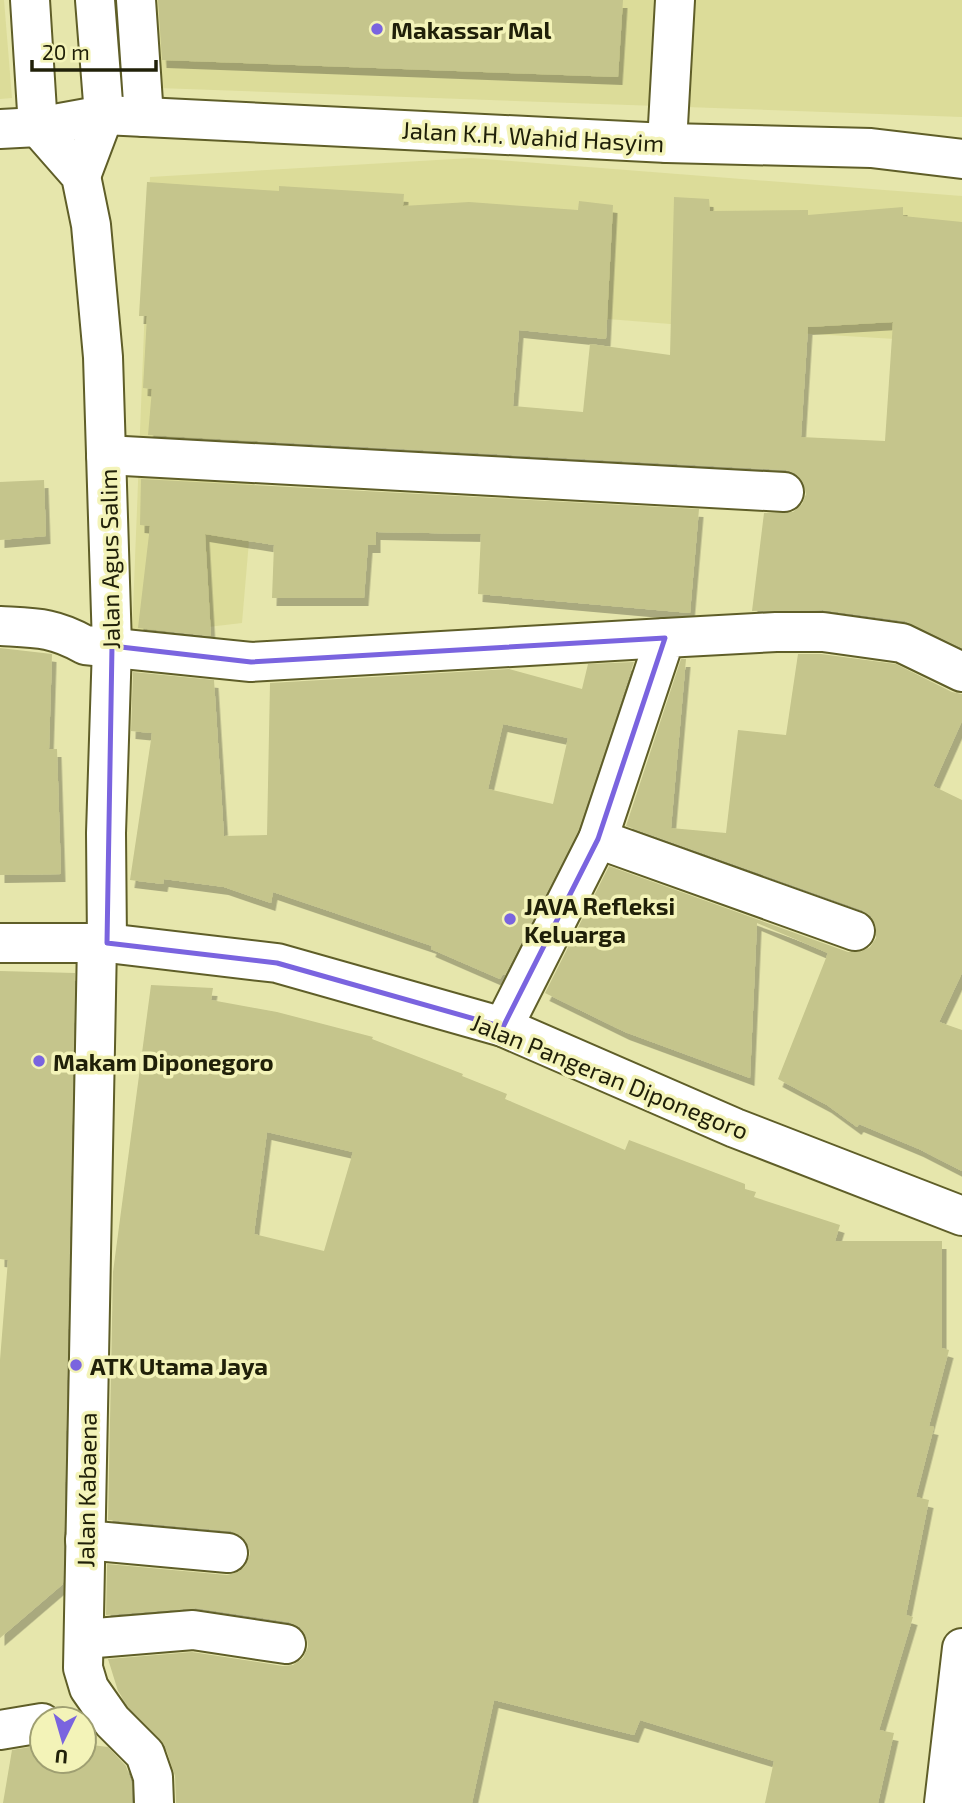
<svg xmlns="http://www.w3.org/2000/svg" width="962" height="1803" viewBox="0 0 962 1803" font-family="'Exo 2',sans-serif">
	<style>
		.built { fill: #dcdc99 }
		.building { fill: #c5c58c; fill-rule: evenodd; filter: url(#shadow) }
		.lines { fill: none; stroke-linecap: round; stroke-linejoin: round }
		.minor-casing { stroke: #5f5e28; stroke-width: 42 }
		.major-casing { stroke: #5f5e28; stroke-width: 42 }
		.minor { stroke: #fff; stroke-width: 38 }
		.major { stroke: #fff; stroke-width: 38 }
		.marked { fill: none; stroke: #7a64df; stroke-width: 5; stroke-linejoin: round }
		.poi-dot { fill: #7a64df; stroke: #f3f3b8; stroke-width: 2.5 }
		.labels { text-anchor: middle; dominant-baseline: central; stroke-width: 7; stroke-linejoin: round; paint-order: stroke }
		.poi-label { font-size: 24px; font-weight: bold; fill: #202009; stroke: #f3f3b8; text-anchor: start }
		.street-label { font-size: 24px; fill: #202009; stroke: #f3f3b8 }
	</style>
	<defs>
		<filter id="shadow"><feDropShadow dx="4.5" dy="8" stdDeviation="0" flood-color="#0004"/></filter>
	</defs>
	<rect width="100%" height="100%" fill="#e6e6ac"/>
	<g class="built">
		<path d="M0 0H4L12 98 0 99Z"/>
		<path d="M93 0H962V117L102 86Z"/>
		<path d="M471 158 962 196V343L745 330 458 307 268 319 242 623 132 636 150 177Z"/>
	</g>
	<g class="building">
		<path d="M158 0H623L618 77 162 60Z"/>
		<path d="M147 182 279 191V186L404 194 403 206 469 202 578 210 579 201 613 205 606 339 519 330 513 406 583 412 590 344 670 355 674 197 709 199 710 211 808 210V215L903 207V216L962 222V648L905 621 823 610 752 611 764 513 793 512 802 504 806 494 803 482 795 473 786 470 148 435 152 389 143 388 147 316H139ZM893 322 885 441 801 437 808 327Z"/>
		<path d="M141 479 699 509 690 613 478 594 481 534 376 532V545H368L364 598H272L274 545 205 534 211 636 138 628 150 526 140 525Z"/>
		<path d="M44 480 46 536 0 540V482Z"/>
		<path d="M0 648 52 654 49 749H57L61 874 0 875Z"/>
		<path d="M798 654H821L896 664 952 692 962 694V721L933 786 962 800V973L939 1022 962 1030V1171L919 1149 859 1124 857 1127 827 1105 778 1079 828 953 757 923 750 1078 625 1032 545 993 609 866 848 952H860L870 947 876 938V926L871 916 862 910 626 826 681 659H686L671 828 726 833 738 730 786 735Z"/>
		<path d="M634 662 578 831 505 975 503 974 500 979 431 949 432 946 273 892 271 903 224 887 164 879 163 884 130 880 152 733 131 731 133 672 214 680 224 836 267 835 270 683 509 669 582 689 588 664ZM503 724 568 738 553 804 488 789Z"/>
		<path d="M0 971 75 973 63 1584 0 1638V1360L8 1260 0 1259Z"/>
		<path d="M151 985 213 988 211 1000 277 1012 373 1037 372 1039 463 1074 462 1076 507 1094 505 1099 625 1150 629 1140 745 1184V1189L756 1192 754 1197 840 1225 835 1241H942V1348L949 1350 929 1426 934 1427 916 1497 929 1500 906 1615 913 1617 879 1730 894 1733 878 1803H765L774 1761 640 1720 634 1735 494 1700 472 1803H176L175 1776 165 1746 129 1707 118 1691 108 1659 192 1652 283 1666 293 1665 303 1658 308 1647 307 1637 300 1627 289 1622 196 1608 106 1615 107 1564 227 1575 238 1572 245 1566 250 1554 248 1544 241 1536 231 1531 108 1520 113 1272ZM267 1132 353 1152 324 1251 254 1234Z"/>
		<path d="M84 1744 108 1747 126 1766 131 1781 132 1803H3L12 1750 42 1745V1761H84Z"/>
	</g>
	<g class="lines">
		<defs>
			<g id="minor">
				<path d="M30 0 38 127 81 176 91 225 103 357 112 646 106 833 107 943"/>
				<path d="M136 0 144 117"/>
				<path d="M0 129 38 127 104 115 667 143 871 148 962 159"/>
				<path d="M667 143 675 0"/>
				<path d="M81 176 104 115 95 0"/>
				<path d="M106 455 784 492"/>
				<path d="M0 626C36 628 53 627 85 645L251 662 665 638"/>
				<path d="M598 839 855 931"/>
				<path d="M0 943H107L277 963 503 1027 735 1128 962 1216"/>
				<path d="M97 943 83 1668 89 1688 112 1721 145 1754 153 1777 154 1803"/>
				<path d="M503 1027 598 839 665 638 776 632H823L902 643 962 672"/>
				<path d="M85 1540 228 1553"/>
				<path d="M84 1639 193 1630 286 1644"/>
				<path d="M0 1730 42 1723"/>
			</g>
			<path id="major" d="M944 1803 962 1648"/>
		</defs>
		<use href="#minor" class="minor-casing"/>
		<use href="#major" class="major-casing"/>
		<use href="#minor" class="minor"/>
		<use href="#major" class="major"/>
	</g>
	<path class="marked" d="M665 638 598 839 503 1027 277 963 107 943 112 646 251 662Z"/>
	<g class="poi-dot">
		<circle cx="377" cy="29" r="7"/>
		<circle cx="510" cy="919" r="7"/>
		<circle cx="39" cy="1061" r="7"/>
		<circle cx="76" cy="1365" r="7"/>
	</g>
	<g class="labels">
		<g class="poi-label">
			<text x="391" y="29">Makassar Mal</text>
			<text x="524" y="905">JAVA Refleksi<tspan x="524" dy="28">Keluarga</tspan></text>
			<text x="53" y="1061">Makam Diponegoro</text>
			<text x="90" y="1365">ATK Utama Jaya</text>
		</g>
		<g class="street-label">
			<text transform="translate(533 136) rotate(3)">Jalan K.H. Wahid Hasyim</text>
			<text transform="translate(109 559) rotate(-91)">Jalan Agus Salim</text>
			<text transform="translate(610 1076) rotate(22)">Jalan Pangeran Diponegoro</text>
			<text transform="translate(86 1490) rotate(-89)">Jalan Kabaena</text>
		</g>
	</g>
	<g transform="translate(63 1740) rotate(185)"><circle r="33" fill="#f3f3b8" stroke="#9f9f72" stroke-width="2"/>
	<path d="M0-5L12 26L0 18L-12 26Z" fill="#7a64df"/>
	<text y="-10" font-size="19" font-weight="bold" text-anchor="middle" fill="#202009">U</text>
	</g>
	<path d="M32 60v10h124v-10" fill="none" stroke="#202009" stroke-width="3.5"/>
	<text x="42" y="60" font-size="21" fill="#202009" stroke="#f3f3b8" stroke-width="5" paint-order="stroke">20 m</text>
</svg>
